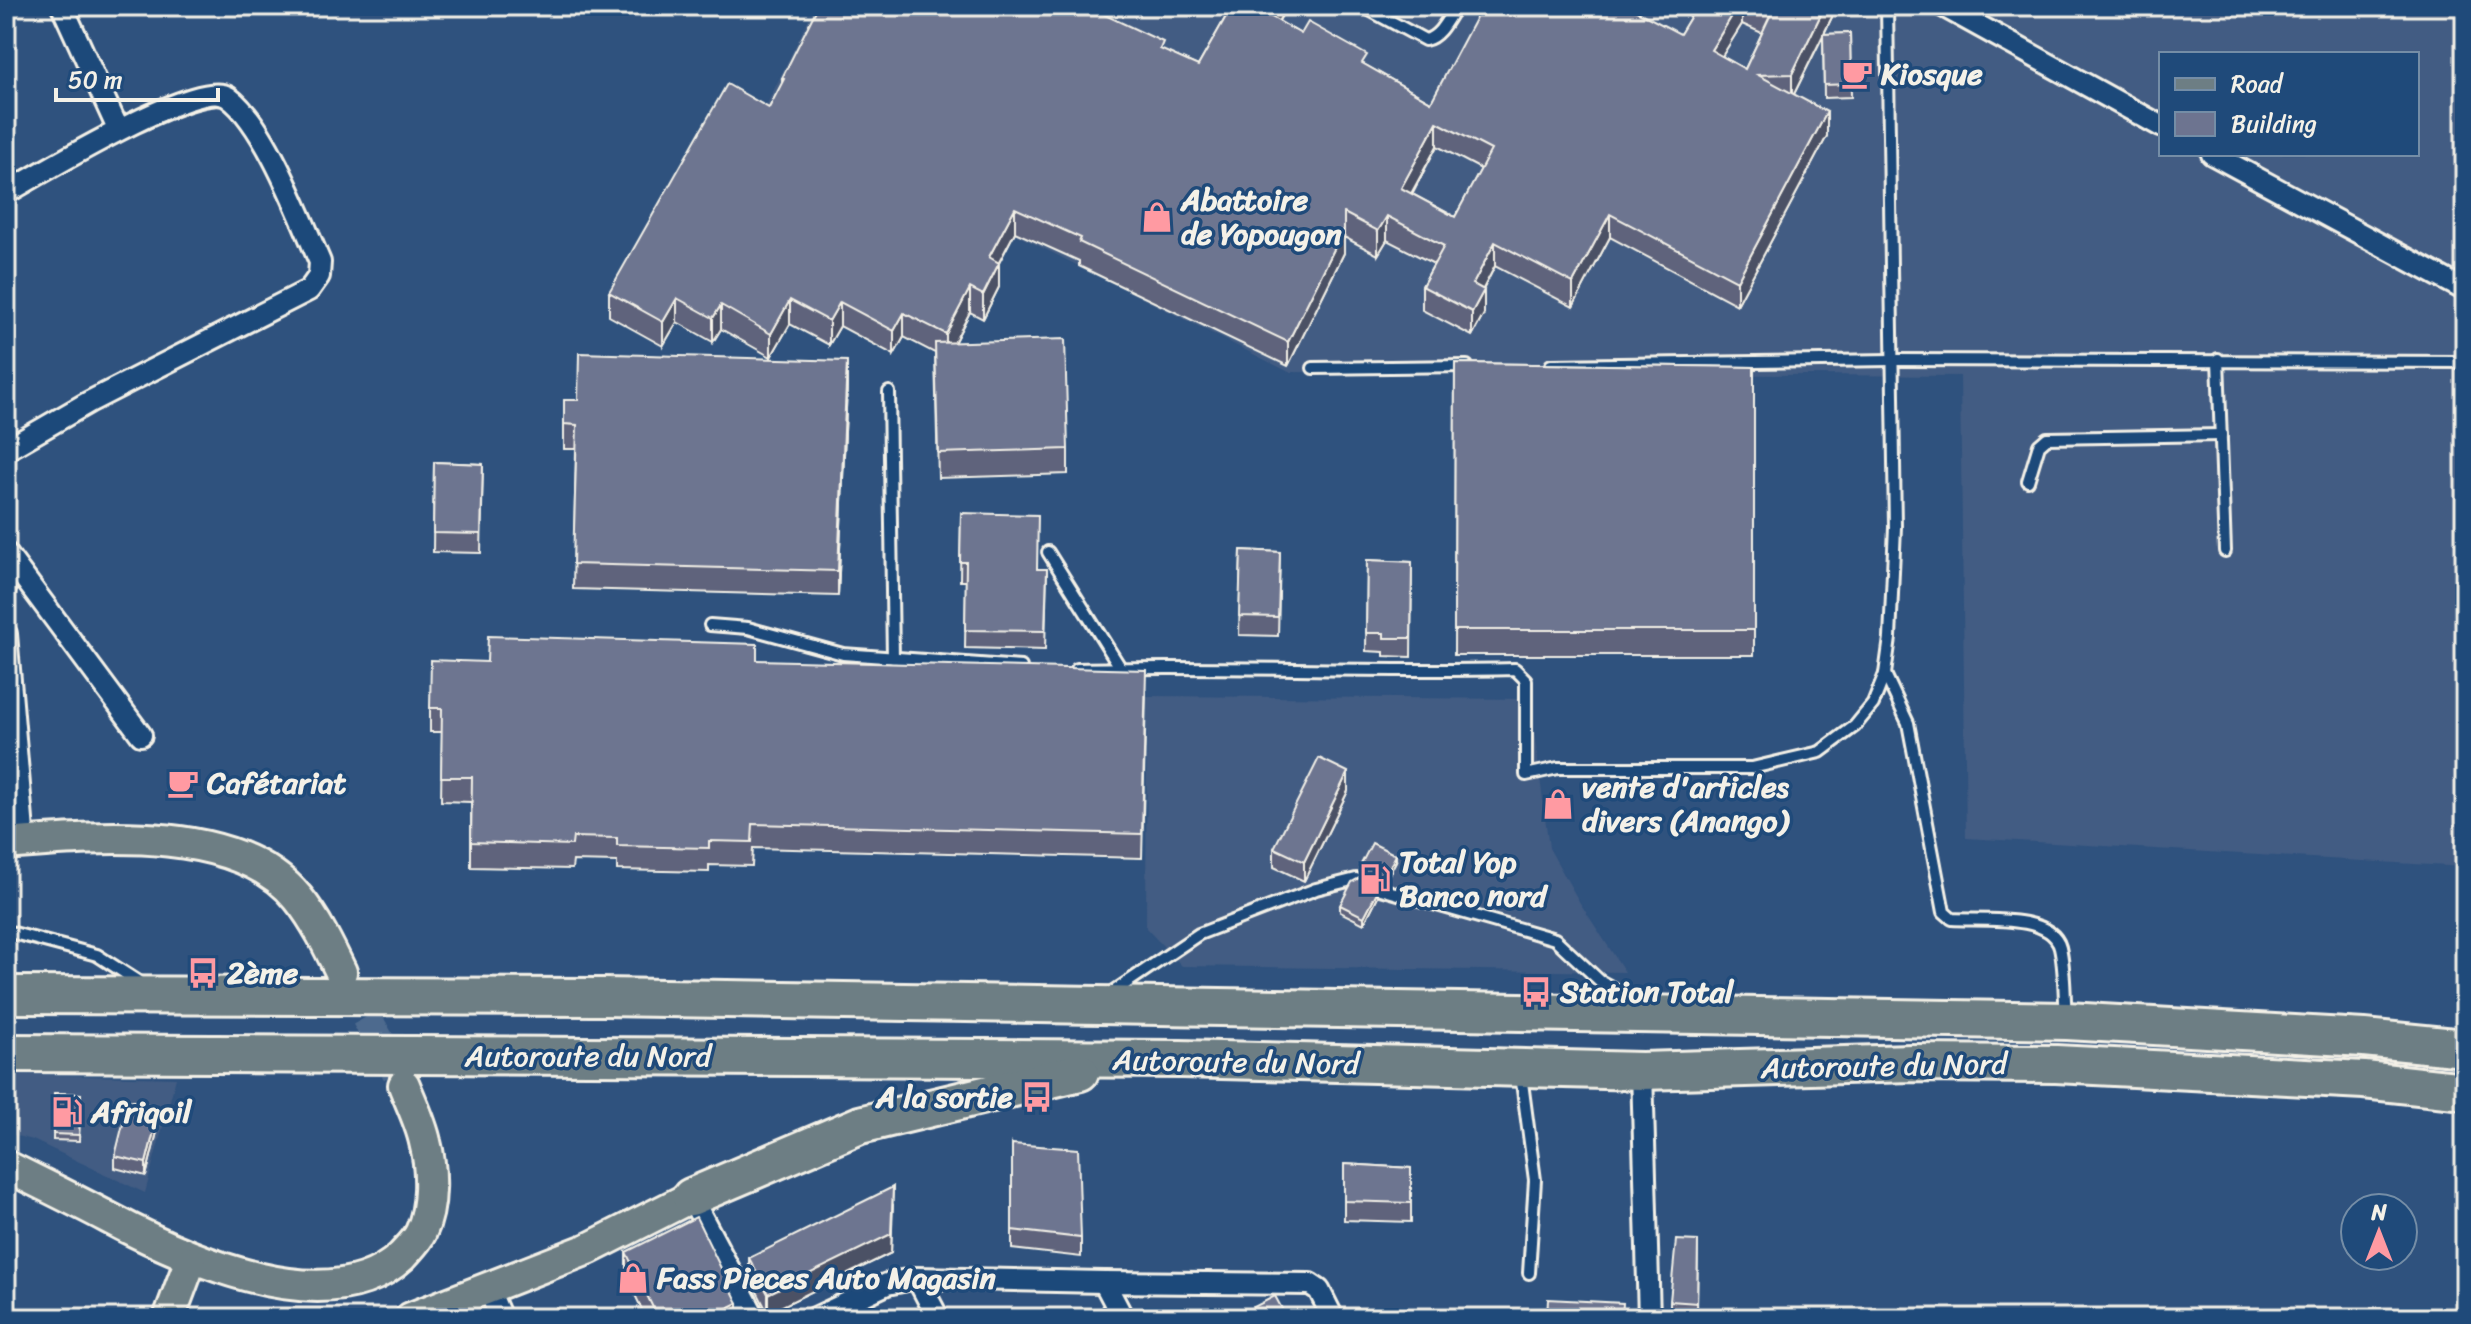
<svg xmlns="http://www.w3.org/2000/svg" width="2471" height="1324" viewBox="0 0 2471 1324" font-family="Sriracha,sans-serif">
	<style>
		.built { fill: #425c83; fill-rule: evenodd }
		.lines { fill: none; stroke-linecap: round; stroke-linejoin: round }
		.primary-tunnel { stroke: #4d6a8e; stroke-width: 30; stroke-dasharray: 30 15; stroke-linecap: butt }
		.service-casing { stroke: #f4f1e8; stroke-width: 16 }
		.minor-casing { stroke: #f4f1e8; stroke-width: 26 }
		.primary-casing { stroke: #f4f1e8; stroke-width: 36 }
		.motorway-casing { stroke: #f4f1e8; stroke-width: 42 }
		.service { stroke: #1f4a7a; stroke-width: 10 }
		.minor { stroke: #1f4a7a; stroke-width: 20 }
		.primary { stroke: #6d7e84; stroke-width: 30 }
		.motorway { stroke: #6d7e84; stroke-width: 36 }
		.wall { fill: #5e647c; stroke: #f4f1e8; stroke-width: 2; fill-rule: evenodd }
		.shaded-wall { fill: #4c5165; stroke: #f4f1e8; stroke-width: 2 }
		.building { fill: #6d7490; stroke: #f4f1e8; stroke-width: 2; fill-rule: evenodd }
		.labels { text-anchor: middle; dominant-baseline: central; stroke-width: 7; stroke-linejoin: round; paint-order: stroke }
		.poi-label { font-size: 30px; font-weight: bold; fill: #f4f1e8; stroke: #1f4a7a; text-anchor: start }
		.street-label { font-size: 30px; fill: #f4f1e8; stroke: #1f4a7a }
	</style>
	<rect width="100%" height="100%" fill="#2f527e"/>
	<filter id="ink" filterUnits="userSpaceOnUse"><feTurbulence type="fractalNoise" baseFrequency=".0125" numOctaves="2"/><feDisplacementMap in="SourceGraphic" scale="16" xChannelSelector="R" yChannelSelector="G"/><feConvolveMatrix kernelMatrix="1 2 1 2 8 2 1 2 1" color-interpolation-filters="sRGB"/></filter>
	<g filter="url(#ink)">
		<g class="built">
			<path d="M815 6H2465V867L1966 838 1960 376 1289 372 765 108ZM2161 54H2417V154H2161Z"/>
			<path d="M1147 696 1530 699 1549 848 1580 903 1625 972 1182 966 1146 928Z"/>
			<path d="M6 1074 176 1078 145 1193 33 1140 6 1133Z"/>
		</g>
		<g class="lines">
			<path class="primary-tunnel" d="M344 978 397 1072"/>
			<defs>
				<g id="service">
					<path d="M1362 6 1425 40C1440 37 1448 18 1456 6"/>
					<path d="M2218 359 2225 551"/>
					<path d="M1551 365 1892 360 2465 362"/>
					<path d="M1313 368 1467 366"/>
					<path d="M889 392 893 658"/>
					<path d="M2028 481 2039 445 2047 438 2221 435"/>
					<path d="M1048 552 1120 667"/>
					<path d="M710 625 748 628 843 654 1021 667"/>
					<path d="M1077 669C1223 665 1369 673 1515 669L1526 680V775L1558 768H1752L1820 752 1855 726 1873 704 1885 674 1890 638 1895 527 1887 6"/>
					<path d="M1885 674 1908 723 1944 912 1952 919C1980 921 2051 913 2060 947 2065 969 2064 994 2066 1016"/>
					<path d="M1381 889 1555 939 1600 981 1639 1002"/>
					<path d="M6 931 97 955 142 984"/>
					<path d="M1110 994 1199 934 1316 889 1356 879"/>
					<path d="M1521 1075 1535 1180 1529 1273"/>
				</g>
				<g id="minor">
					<path d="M62 6 118 129"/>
					<path d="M1943 6 2161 126"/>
					<path d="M2212 154 2465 290"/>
					<path d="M6 193C38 175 199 77 228 97 265 123 301 219 320 262L319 276 309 290 89 402 6 450"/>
					<path d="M6 553 141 735"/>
					<path d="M6 586 8 558"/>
					<path d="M6 634 24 843"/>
					<path d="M1642 1071 1649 1318"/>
					<path d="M691 1197 755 1318"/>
					<path d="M917 1278 938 1318"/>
					<path d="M489 1290 501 1318"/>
					<path d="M815 1318 887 1284 917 1278 1104 1282"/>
					<path d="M1123 1318 1104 1282 1310 1284 1319 1290 1333 1318"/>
				</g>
				<g id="primary">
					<path d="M6 844C93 837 236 822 298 898 316 920 329 947 341 972"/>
					<path d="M6 1166C40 1183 75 1200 109 1218 188 1260 330 1324 402 1256 408 1249 417 1241 421 1232 433 1207 432 1168 425 1142 421 1123 411 1103 404 1085"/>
					<path d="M169 1318 190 1262"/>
					<path d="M411 1318 588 1249 691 1197"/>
				</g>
				<g id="motorway">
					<path d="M6 995 603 997 2067 1021 2364 1038 2465 1048"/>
					<path d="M6 1053 1181 1059 1642 1071 1911 1063 2056 1064 2364 1080 2465 1091"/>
					<path d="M691 1197 860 1125 1080 1072"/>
				</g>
			</defs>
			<use href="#service" class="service-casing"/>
			<use href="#minor" class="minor-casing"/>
			<use href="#primary" class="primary-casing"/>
			<use href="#motorway" class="motorway-casing"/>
			<use href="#service" class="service"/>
			<use href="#minor" class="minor"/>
			<use href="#primary" class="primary"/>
			<use href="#motorway" class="motorway"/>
		</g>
		<g class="wall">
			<path d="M1232 6H1287L1279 21 1301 34 1367 66 1431 102 1680 34 1697 6H1832V17L1824 34 1850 33 1851 97 1824 98 1823 36 1794 94 1827 136 1737 305 1610 237 1573 307 1495 266 1483 290 1484 314 1472 336 1422 310V286L1434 264 1387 240 1378 255 1344 237V253L1288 366 1079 266V261L1015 232 999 263V287L983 319 970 312 954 343 1068 449V474L938 478 935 353 904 337 894 355 840 326 829 345 790 324 771 357 721 329 713 342 677 322 663 346 609 316V292L769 108 782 84V78L1163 51 1198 66ZM1742 24 1762 33 1745 69 1722 56ZM1437 146 1481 169 1455 217 1412 194Z"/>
			<path d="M1455 363 1754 367V655H1454Z"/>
			<path d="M847 385 838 596 573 589 576 449H564V424L578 400Z"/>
			<path d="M434 462 483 464 481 553 433 552Z"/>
			<path d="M961 513 1037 569H1047L1045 650 965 648 966 581H960Z"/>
			<path d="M1241 550 1280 552 1278 636 1239 635Z"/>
			<path d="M1367 560 1412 562 1411 657 1384 656V652L1366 651Z"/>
			<path d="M757 660 1146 694 1142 858 753 848 752 866 709 865V872L617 870V862L573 861 572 869 471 867V802L441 801 442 732H430V708L487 662Z"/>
			<path d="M1348 791 1304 881 1274 867V848Z"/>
			<path d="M1396 861 1385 882H1378L1374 886 1378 896 1364 924 1340 912V905L1362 877 1360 866Z"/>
			<path d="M54 1093 81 1094 79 1141 53 1140Z"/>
			<path d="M160 1120 146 1176 115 1168V1156Z"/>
			<path d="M1012 1144 1081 1238V1257L1012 1249Z"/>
			<path d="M1344 1164 1411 1168V1222L1344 1220Z"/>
			<path d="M893 1205 891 1253 768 1313 749 1276V1258Z"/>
			<path d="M1698 1241 1697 1316 1670 1314V1301Z"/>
			<path d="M626 1252 738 1318H646L626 1276Z"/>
		</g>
		<g class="shaded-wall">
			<path d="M1274 6H1287L1268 39V15Z"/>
			<path d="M1738 6H1742V24L1711 74V50Z"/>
			<path d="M1825 6H1832V17L1792 98V74Z"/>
			<path d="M1827 112V136L1737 305V281Z"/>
			<path d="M1437 122V146L1401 212V188Z"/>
			<path d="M1015 208V232L989 281V257Z"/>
			<path d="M1610 214V237L1573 307V283Z"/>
			<path d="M1387 216V240L1378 255V231Z"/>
			<path d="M1344 229V253L1288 366V342Z"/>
			<path d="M1495 242V266L1473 308V284Z"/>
			<path d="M999 263V287L983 319V295Z"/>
			<path d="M970 288V312L946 358V334Z"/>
			<path d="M1484 290V314L1472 336V312Z"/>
			<path d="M677 298V322L663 346V322Z"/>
			<path d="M790 300V324L771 357V334Z"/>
			<path d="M840 302V326L829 345V321Z"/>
			<path d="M721 305V329L713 342V318Z"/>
			<path d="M904 313V337L894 355V331Z"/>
			<path d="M847 361V385L838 596V571Z"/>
			<path d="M1348 772V791L1304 881V862Z"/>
			<path d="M1396 855V861L1385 882V876Z"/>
			<path d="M1378 875V882L1374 886V880Z"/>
			<path d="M1378 890V896L1364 924V917Z"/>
			<path d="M160 1107V1120L146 1176V1163Z"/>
			<path d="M893 1187 891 1253 768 1313V1294Z"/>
			<path d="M738 1303V1318H707Z"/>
		</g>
		<g class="building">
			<path d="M818 6H1086L1163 42 1160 49 1198 66 1232 6H1274L1268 15 1301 34 1308 22 1367 55 1362 63 1431 102 1482 6H1627L1680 34 1697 6H1738L1711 50 1745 69 1771 14 1755 6H1825L1792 74 1758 75 1827 112 1737 281 1610 214 1573 283 1495 242 1473 284 1484 290 1472 312 1422 286 1444 246 1387 216 1378 231 1344 213V229L1288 342 1079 242 1081 238 1015 208 989 257 999 263 983 295 970 288 946 334 904 313 894 331 840 302 829 321 790 300 771 334 721 305 713 318 677 298 663 322 609 292 727 84 769 108 784 79 782 78ZM1437 122 1491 150 1455 217 1401 188Z"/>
			<path d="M1850 33 1851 84 1824 85 1823 34Z"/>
			<path d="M1065 339 1068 449 938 453 935 343Z"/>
			<path d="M579 353 847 361 838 571 573 564 577 425 564 424V400H578Z"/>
			<path d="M1455 363 1754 367V630H1454Z"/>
			<path d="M434 462 483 464 481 534 433 533Z"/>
			<path d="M961 513 1038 515 1037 569H1047L1045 631 965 630 966 562H960Z"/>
			<path d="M1241 550 1280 552 1278 617 1239 616Z"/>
			<path d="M1367 560 1412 562 1411 638H1384V633H1366Z"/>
			<path d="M488 636 757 644V660L1146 670 1142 834 753 824 752 842 709 841V848L617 846V838L573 837 572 845 471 842 472 777H441L442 708H430L431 660 487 662Z"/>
			<path d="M1319 758 1348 772 1304 862 1274 848Z"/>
			<path d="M1372 843 1396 855 1385 876 1378 875 1374 880V885L1378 890 1364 917 1340 905 1352 882 1363 876 1360 866Z"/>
			<path d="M54 1093 81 1094 79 1135 53 1134Z"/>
			<path d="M129 1100 160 1107 146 1163 115 1156Z"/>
			<path d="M1012 1144 1078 1149 1081 1238 1012 1230Z"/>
			<path d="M1344 1164 1411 1168V1203L1344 1201Z"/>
			<path d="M893 1187 891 1234 768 1294 749 1258Z"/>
			<path d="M696 1217 738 1303 707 1318H658L626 1252Z"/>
			<path d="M1676 1240 1698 1241 1697 1303 1670 1301Z"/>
			<path d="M1275 1296 1287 1318H1233Z"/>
			<path d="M1548 1299 1623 1303 1622 1318H1547Z"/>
		</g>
	</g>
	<defs>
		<symbol id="cafe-bare" viewBox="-9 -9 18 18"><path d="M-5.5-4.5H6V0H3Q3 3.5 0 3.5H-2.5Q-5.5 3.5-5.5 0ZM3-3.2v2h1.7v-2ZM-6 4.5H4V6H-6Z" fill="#ff9aa2" stroke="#1f4a7a" stroke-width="2.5" paint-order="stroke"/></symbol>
		<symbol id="shop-bare" viewBox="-9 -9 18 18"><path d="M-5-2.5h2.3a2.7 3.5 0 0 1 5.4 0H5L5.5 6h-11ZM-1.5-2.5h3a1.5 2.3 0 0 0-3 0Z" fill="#ff9aa2" stroke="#1f4a7a" stroke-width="2.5" paint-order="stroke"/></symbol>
		<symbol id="fuel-bare" viewBox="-9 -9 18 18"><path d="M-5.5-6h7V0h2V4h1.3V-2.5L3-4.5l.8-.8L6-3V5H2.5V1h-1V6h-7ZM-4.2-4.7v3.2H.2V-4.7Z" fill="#ff9aa2" stroke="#1f4a7a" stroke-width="2.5" paint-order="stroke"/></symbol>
		<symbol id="bus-bare" viewBox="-9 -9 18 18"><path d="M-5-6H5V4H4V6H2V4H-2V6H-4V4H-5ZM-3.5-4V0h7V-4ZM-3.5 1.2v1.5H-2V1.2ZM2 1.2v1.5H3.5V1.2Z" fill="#ff9aa2" stroke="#1f4a7a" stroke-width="2.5" paint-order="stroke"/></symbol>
	</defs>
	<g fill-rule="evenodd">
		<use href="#cafe-bare" x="1835" y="52" width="44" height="44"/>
		<use href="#shop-bare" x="1135" y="195" width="44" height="44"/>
		<use href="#cafe-bare" x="161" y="761" width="44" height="44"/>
		<use href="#shop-bare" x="1536" y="782" width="44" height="44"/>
		<use href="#fuel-bare" x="1353" y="857" width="44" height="44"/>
		<use href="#bus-bare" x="181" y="951" width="44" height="44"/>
		<use href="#bus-bare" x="1514" y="970" width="44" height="44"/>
		<use href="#bus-bare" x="1015" y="1075" width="44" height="44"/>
		<use href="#fuel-bare" x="45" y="1090" width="44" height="44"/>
		<use href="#shop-bare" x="611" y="1256" width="44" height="44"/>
	</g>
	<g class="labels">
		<g class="poi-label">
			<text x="1881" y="74">Kiosque</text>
			<text x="1181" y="200">Abattoire<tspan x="1181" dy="34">de Yopougon</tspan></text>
			<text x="207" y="783">Cafétariat</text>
			<text x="1582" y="787">vente d'articles<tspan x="1582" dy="34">divers (Anango)</tspan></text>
			<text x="1399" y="862">Total Yop<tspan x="1399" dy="34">Banco nord</tspan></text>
			<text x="227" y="973">2ème</text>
			<text x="1560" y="992">Station Total</text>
			<text x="1013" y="1097" text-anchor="end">A la sortie</text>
			<text x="91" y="1112">Afriqoil</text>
			<text x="657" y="1278">Fass Pieces Auto Magasin</text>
		</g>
		<g class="street-label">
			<text x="588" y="1056">Autoroute du Nord</text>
			<text transform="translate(1236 1062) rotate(1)">Autoroute du Nord</text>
			<text transform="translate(1884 1066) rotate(-1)">Autoroute du Nord</text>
		</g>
	</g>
	<rect width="2471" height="1324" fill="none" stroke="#1f4a7a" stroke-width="32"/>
	<rect x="16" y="16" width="2439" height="1292" fill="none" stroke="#f4f1e8" stroke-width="3" filter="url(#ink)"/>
	<rect x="2159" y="52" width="260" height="104" fill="#1f4a7a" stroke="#748da6" stroke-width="2"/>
	<rect x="2175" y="78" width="40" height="12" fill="#6d7e84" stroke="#748da6" stroke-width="2"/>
	<text x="2231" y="92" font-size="24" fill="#f4f1e8">Road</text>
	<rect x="2175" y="112" width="40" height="24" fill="#6d7490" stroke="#748da6" stroke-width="2"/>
	<text x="2231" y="132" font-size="24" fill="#f4f1e8">Building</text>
	<g transform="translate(2379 1232)"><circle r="38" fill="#1f4a7a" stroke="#748da6" stroke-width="2"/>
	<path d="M0-6L14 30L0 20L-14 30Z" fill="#ff9aa2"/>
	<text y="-12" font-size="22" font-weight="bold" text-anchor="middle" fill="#f4f1e8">N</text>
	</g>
	<path d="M56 88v12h162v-12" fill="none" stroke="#f4f1e8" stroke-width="4"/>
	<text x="68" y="88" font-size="24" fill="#f4f1e8" stroke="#1f4a7a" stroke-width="6" paint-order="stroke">50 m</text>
</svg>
